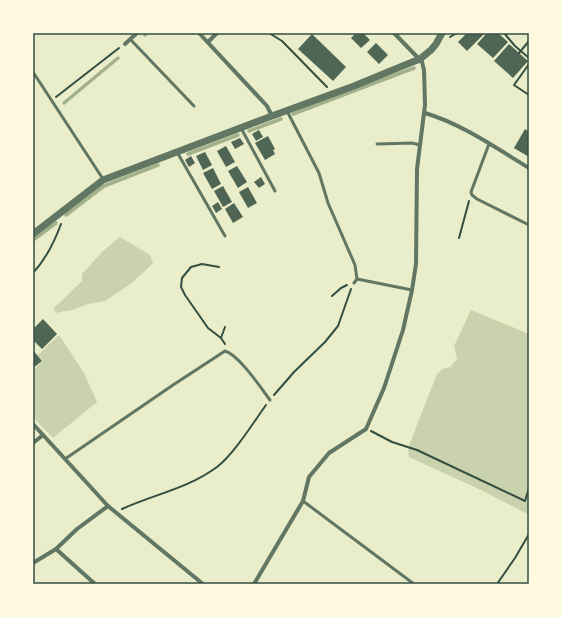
<svg xmlns="http://www.w3.org/2000/svg" width="562" height="617" viewBox="0 0 562 617" font-family="'Times New Roman',serif">
	<style>
		.green { fill: #cad2ad }
		.lines { fill: none; stroke-linecap: round; stroke-linejoin: round }
		.stream { stroke: #a3b18a; stroke-width: 3.5 }
		.building { fill: #4f6655 }
		.path { stroke: #344e41; stroke-width: 2 }
		.service { stroke: #617663; stroke-width: 3 }
		.minor { stroke: #617663; stroke-width: 4 }
		.tertiary { stroke: #617663; stroke-width: 7 }
		.neatline { fill: none; stroke: #344e41; stroke-width: 1.5 }
	</style>
	<rect width="100%" height="100%" fill="#e9edc9"/>
	<g class="green">
		<path d="M120 237 150 255 153 263 132 283 105 301 88 304 72 310 55 313 54 308 82 281V274L102 252Z"/>
		<path d="M471 310 529 334V515L481 490 409 457 408 448 437 374 442 369 450 367 457 359 454 346Z"/>
		<path d="M59 335 84 373 97 402 53 438 33 417V370L43 361 38 355Z"/>
	</g>
	<g class="lines">
		<g class="stream">
			<path d="M145 35 147 33"/>
			<path d="M64 103 118 58"/>
			<path d="M293 114 414 68"/>
			<path d="M249 131 281 119"/>
			<path d="M188 154 238 135"/>
			<path d="M66 215 104 186 158 165"/>
			<path d="M33 240 56 223"/>
		</g>
	</g>
	<g class="building">
		<path d="M356 33H363L370 40 361 48 351 38Z"/>
		<path d="M467 33H485L467 51 458 42Z"/>
		<path d="M487 33H498L508 42 493 58 477 44Z"/>
		<path d="M312 34 346 67 333 81 298 49Z"/>
		<path d="M376 43 388 55 379 64 367 52Z"/>
		<path d="M509 44 528 61 513 78 494 61Z"/>
		<path d="M525 129 528 131 529 129V157L514 148Z"/>
		<path d="M259 130 263 137 256 141 252 134Z"/>
		<path d="M268 136 275 149 273 150 275 154 265 160 255 143Z"/>
		<path d="M240 138 244 144 235 149 231 142Z"/>
		<path d="M226 146 235 162 226 167 217 151Z"/>
		<path d="M205 152 212 165 203 170 196 156Z"/>
		<path d="M191 156 195 163 189 167 185 160Z"/>
		<path d="M237 166 247 182 238 188 228 171Z"/>
		<path d="M213 168 221 184 212 189 203 173Z"/>
		<path d="M261 177 265 184 259 188 254 182Z"/>
		<path d="M223 186 232 202 223 207 214 191Z"/>
		<path d="M248 187 257 203 248 208 239 192Z"/>
		<path d="M218 202 222 209 216 213 212 206Z"/>
		<path d="M234 203 243 217 233 223 225 209Z"/>
		<path d="M43 319 57 334 42 349 33 340V327L34 328Z"/>
		<path d="M33 350 42 361 33 368Z"/>
	</g>
	<g class="lines">
		<g class="path">
			<path d="M269 33 282 41 327 87"/>
			<path d="M504 33 515 46 529 58"/>
			<path d="M450 37 457 33"/>
			<path d="M519 53 529 41"/>
			<path d="M529 64 514 85 529 95"/>
			<path d="M56 97 119 48"/>
			<path d="M459 238 469 201"/>
			<path d="M219 267 202 264 191 267 182 278 181 287 185 295 208 328 221 338"/>
			<path d="M33 273C46 259 54 243 61 224"/>
			<path d="M332 296 341 288 347 285"/>
			<path d="M225 344 221 338 225 327"/>
			<path d="M274 395 294 372 325 342 338 326 351 289"/>
			<path d="M371 431 392 442 417 450 525 501 529 488"/>
			<path d="M122 509C155 494 187 489 217 467 234 454 253 423 266 405"/>
			<path d="M497 584 515 558 529 534"/>
		</g>
		<g class="service">
			<path d="M130 39 194 106"/>
			<path d="M33 72 103 179"/>
			<path d="M287 111 319 173 328 203 355 265 357 279 354 283"/>
			<path d="M241 128 275 191"/>
			<path d="M377 144 412 143 420 145"/>
			<path d="M489 144 471 192 472 195 477 199 529 225"/>
			<path d="M177 152 225 236"/>
			<path d="M357 279 412 290"/>
			<path d="M65 459 173 385 225 351C239 355 261 388 270 400"/>
			<path d="M303 501 414 584"/>
		</g>
		<g class="minor">
			<path d="M199 33 267 106 272 116"/>
			<path d="M208 42 217 33"/>
			<path d="M125 44 137 33"/>
			<path d="M425 113C462 124 496 148 529 168"/>
			<path d="M33 424 108 506 203 584"/>
			<path d="M33 443 43 435"/>
			<path d="M56 549 95 584"/>
			<path d="M33 563 56 549 77 529 108 506"/>
			<path d="M254 584 303 501 309 477 329 453 366 429 384 388 403 330 412 290 416 264 417 169 425 105 424 70 422 62 394 33"/>
		</g>
		<path class="tertiary" d="M33 234 103 180 272 116 354 86 405 65 420 59 431 50 436 44 442 33"/>
	</g>
	<rect width="562" height="617" fill="none" stroke="#fefae0" stroke-width="68"/>
	<rect x="34" y="34" width="494" height="549" class="neatline"/>
</svg>
